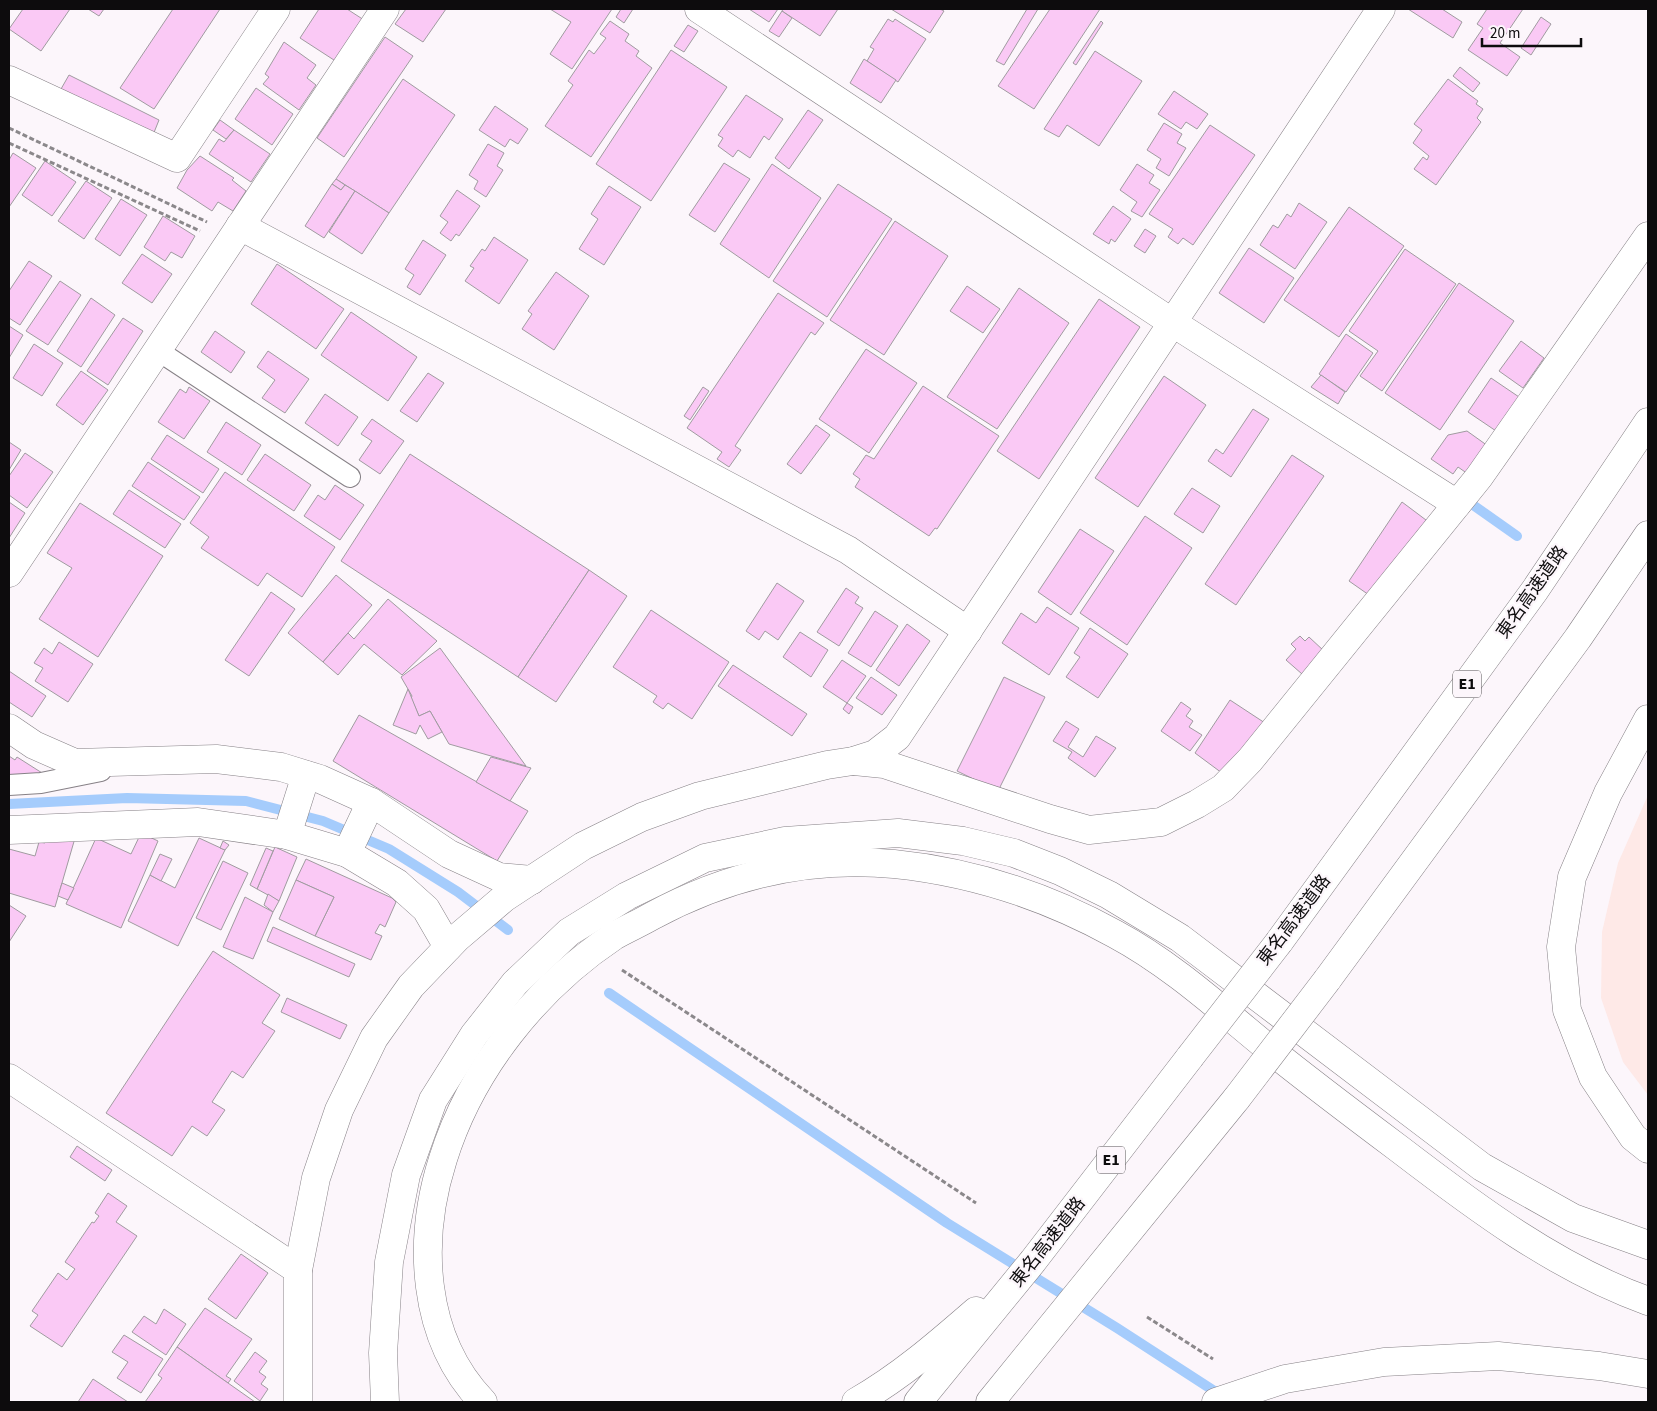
<svg xmlns="http://www.w3.org/2000/svg" width="1657" height="1411" viewBox="0 0 1657 1411" font-family="'Source Sans 3','Noto Sans JP',sans-serif">
	<style>
		.commercial { fill: #fee9e7 }
		.lines { fill: none; stroke-linecap: round; stroke-linejoin: round }
		.stream { stroke: #a5ccfc; stroke-width: 10 }
		.building { fill: #fac9f5; stroke: #a09ba0 }
		.service-casing { stroke: #868186; stroke-width: 22 }
		.minor-casing { stroke: #868186; stroke-width: 29 }
		.motorway-casing { stroke: #868186; stroke-width: 29 }
		.path { stroke: #8b888b; stroke-width: 3; stroke-dasharray: 5 2.5; stroke-linecap: butt }
		.service { stroke: #fff; stroke-width: 20 }
		.minor { stroke: #fff; stroke-width: 28 }
		.motorway { stroke: #fff; stroke-width: 28 }
		.motorway-bridge-casing { stroke: #868186; stroke-width: 29; stroke-linecap: butt }
		.motorway-bridge { stroke: #fff; stroke-width: 28 }
		.labels { text-anchor: middle; dominant-baseline: central; stroke-width: 4.5; stroke-linejoin: round; paint-order: stroke }
		.shield { fill: #fcf6fb; stroke: #555254; stroke-width: 1 }
		.shield-label { font-size: 16px; font-weight: bold; fill: #0d0c0d }
		.street-label { font-size: 18px; fill: #0d0c0d; stroke: #fcf6fb }
	</style>
	<rect width="100%" height="100%" fill="#fcf6fb"/>
	<path class="commercial" d="M1648 795V1095L1623 1062 1601 998 1602 932 1618 863Z"/>
	<g class="lines">
		<g class="stream">
			<path d="M1473 505 1517 536"/>
			<path d="M9 804 127 798 246 801 323 821 389 849 458 892 508 930"/>
			<path d="M609 993 947 1223 1117 1328 1222 1396"/>
		</g>
	</g>
	<g class="building">
		<path d="M23 9H70L41 51 9 29Z"/>
		<path d="M88 9H104L99 16Z"/>
		<path d="M173 9H220L154 109 120 88Z"/>
		<path d="M319 9H347L364 20 337 62 300 38Z"/>
		<path d="M406 9H446L423 42 395 24Z"/>
		<path d="M550 9H612L572 69 550 54 571 22Z"/>
		<path d="M621 9H633L624 23 616 17Z"/>
		<path d="M749 9H778L769 22Z"/>
		<path d="M783 9H838L820 36 782 11Z"/>
		<path d="M891 9H940L944 11 930 33Z"/>
		<path d="M1027 9H1038L1004 65 996 61Z"/>
		<path d="M1050 9H1100L1034 109 998 86Z"/>
		<path d="M1408 9H1442L1462 22 1453 38Z"/>
		<path d="M1487 9H1523L1500 43 1520 57 1507 76 1468 50 1483 28 1477 24Z"/>
		<path d="M782 11 792 18 779 37 769 31Z"/>
		<path d="M1541 17 1551 24 1531 55 1521 48Z"/>
		<path d="M888 19 893 22 895 19 926 39 898 82 867 61 874 49 870 47Z"/>
		<path d="M610 21 629 34 625 41 639 51 636 56 652 68 591 157 545 126 573 85 568 81 589 50 594 54 606 38 600 34Z"/>
		<path d="M1101 21 1103 23 1076 65 1073 63Z"/>
		<path d="M688 25 698 31 684 52 674 46Z"/>
		<path d="M385 37 413 56 344 157 317 138Z"/>
		<path d="M284 42 316 65 307 78 316 85 299 110 263 84 269 77 265 74Z"/>
		<path d="M671 50 727 87 651 201 596 164Z"/>
		<path d="M1095 51 1142 81 1099 146 1067 125 1059 137 1044 129Z"/>
		<path d="M864 59 896 80 881 103 850 83Z"/>
		<path d="M1460 67 1480 83 1473 92 1453 76Z"/>
		<path d="M69 75 159 120 153 135 61 89Z"/>
		<path d="M403 79 455 115 389 213 336 179Z"/>
		<path d="M1448 79 1478 101 1476 104 1483 109 1477 118 1481 122 1436 185 1414 169 1423 157 1427 160 1429 156 1413 143 1422 130 1414 124Z"/>
		<path d="M256 88 293 114 272 145 235 119Z"/>
		<path d="M1174 91 1208 114 1197 129 1186 122 1181 129 1158 114Z"/>
		<path d="M746 95 783 119 769 140 764 136 750 158 738 150 733 157 718 146 723 138 718 135Z"/>
		<path d="M495 106 528 129 518 144 510 139 505 147 479 130Z"/>
		<path d="M808 110 823 120 789 169 775 158Z"/>
		<path d="M220 120 234 130 226 139 213 130Z"/>
		<path d="M1164 123 1182 134 1177 143 1186 148 1169 176 1156 168 1161 159 1147 150Z"/>
		<path d="M1210 125 1255 155 1193 245 1183 238 1178 244 1168 237 1173 229 1149 214Z"/>
		<path d="M234 130 270 154 251 182 209 154 219 139 224 142Z"/>
		<path d="M488 144 504 153 497 166 503 170 486 197 474 189 478 181 469 175Z"/>
		<path d="M13 153 36 168 9 207V160Z"/>
		<path d="M200 156 234 178 232 180 246 191 233 211 218 202 212 211 177 188 187 170Z"/>
		<path d="M45 161 76 182 52 216 22 195Z"/>
		<path d="M724 163 750 179 715 232 689 215Z"/>
		<path d="M772 164 821 198 769 278 720 244Z"/>
		<path d="M1137 164 1154 175 1149 183 1160 190 1142 217 1131 211 1137 202 1120 190Z"/>
		<path d="M336 179 345 185 341 190 332 184Z"/>
		<path d="M86 181 112 198 84 239 58 221Z"/>
		<path d="M332 184 341 190 345 185 355 191 324 238 305 226Z"/>
		<path d="M838 184 892 219 827 317 773 281Z"/>
		<path d="M609 186 641 207 604 265 579 249 598 219 591 214Z"/>
		<path d="M457 190 480 206 459 236 456 234 451 241 440 233 448 222 440 216Z"/>
		<path d="M355 191 389 213 362 254 329 232Z"/>
		<path d="M121 199 147 215 120 256 95 239Z"/>
		<path d="M1299 203 1327 222 1295 269 1260 245 1273 225 1278 228 1287 214 1291 217Z"/>
		<path d="M1113 206 1131 219 1115 242 1111 239 1109 244 1093 234Z"/>
		<path d="M1349 207 1404 246 1339 337 1284 300Z"/>
		<path d="M163 216 195 236 182 258 171 252 165 261 144 247Z"/>
		<path d="M895 221 948 256 884 355 830 320Z"/>
		<path d="M1145 229 1156 236 1145 253 1134 246Z"/>
		<path d="M494 237 528 260 499 304 465 281 474 268 470 266 482 249 485 251Z"/>
		<path d="M423 240 446 255 420 295 407 287 414 275 405 269Z"/>
		<path d="M1249 248 1294 278 1264 323 1219 293Z"/>
		<path d="M1405 249 1456 284 1382 391 1360 376 1378 351 1349 331Z"/>
		<path d="M142 254 172 274 152 303 122 283Z"/>
		<path d="M29 261 52 276 20 325 9 318V291Z"/>
		<path d="M277 264 344 309 316 349 251 304Z"/>
		<path d="M556 272 589 296 554 350 522 329 532 314 528 311Z"/>
		<path d="M60 281 81 295 48 345 26 331Z"/>
		<path d="M1459 283 1514 321 1440 430 1385 393Z"/>
		<path d="M967 286 1000 309 983 333 950 311Z"/>
		<path d="M1019 288 1069 323 997 429 947 397Z"/>
		<path d="M778 293 824 323 815 335 811 332 735 446 741 450 729 467 717 459 722 452 687 428Z"/>
		<path d="M91 298 115 315 81 367 57 351Z"/>
		<path d="M1099 299 1140 327 1039 479 997 451Z"/>
		<path d="M351 312 417 357 388 401 321 355Z"/>
		<path d="M123 318 143 331 108 385 87 371Z"/>
		<path d="M9 326 23 335 9 358Z"/>
		<path d="M215 331 245 352 231 373 201 352Z"/>
		<path d="M1346 334 1373 353 1346 392 1319 374Z"/>
		<path d="M1521 341 1544 358 1523 388 1499 371Z"/>
		<path d="M34 344 63 363 42 396 13 378Z"/>
		<path d="M866 349 917 383 869 453 819 419Z"/>
		<path d="M268 351 309 379 285 413 262 398 275 380 257 367Z"/>
		<path d="M81 371 108 390 83 425 56 405Z"/>
		<path d="M428 373 444 383 417 422 400 411Z"/>
		<path d="M1321 375 1345 392 1338 404 1311 387Z"/>
		<path d="M1164 376 1206 405 1138 507 1095 478Z"/>
		<path d="M1491 378 1522 399 1499 433 1468 412Z"/>
		<path d="M923 386 999 436 937 529 935 528 929 536 855 487 860 479 853 474 866 455 874 459Z"/>
		<path d="M189 387 210 401 184 439 158 422 180 389 186 393Z"/>
		<path d="M703 387 709 391 690 420 684 416Z"/>
		<path d="M325 394 358 417 338 446 305 423Z"/>
		<path d="M1253 409 1269 419 1231 477 1208 461 1216 449 1223 454Z"/>
		<path d="M372 419 404 441 380 474 359 460 372 441 361 434Z"/>
		<path d="M226 422 261 445 242 475 207 452Z"/>
		<path d="M816 425 830 435 801 474 787 464Z"/>
		<path d="M1467 431 1488 446 1468 474 1458 467 1453 474 1431 459 1448 435Z"/>
		<path d="M167 435 219 469 203 493 151 459Z"/>
		<path d="M9 442 21 450 9 470Z"/>
		<path d="M25 453 53 472 27 508 9 495V476Z"/>
		<path d="M265 454 311 485 294 511 247 480Z"/>
		<path d="M410 454 589 570 518 677 341 561Z"/>
		<path d="M1292 455 1324 476 1236 605 1205 584Z"/>
		<path d="M148 462 200 497 184 520 132 486Z"/>
		<path d="M225 472 335 547 302 597 267 573 258 586 201 548 209 537 190 523Z"/>
		<path d="M335 485 364 505 340 540 304 516 318 495 325 500Z"/>
		<path d="M1192 488 1220 506 1203 533 1174 514Z"/>
		<path d="M129 490 181 524 165 548 113 514Z"/>
		<path d="M9 502 25 513 9 538Z"/>
		<path d="M1402 502 1430 523 1369 595 1349 581Z"/>
		<path d="M80 503 163 556 98 657 39 619 72 568 47 553Z"/>
		<path d="M1145 516 1192 548 1127 645 1080 613Z"/>
		<path d="M1080 529 1114 551 1071 615 1038 592Z"/>
		<path d="M589 570 627 596 556 702 518 677Z"/>
		<path d="M336 575 372 605 323 662 288 633Z"/>
		<path d="M777 583 804 601 778 640 765 631 759 640 746 631Z"/>
		<path d="M846 588 859 597 855 603 863 608 839 646 817 632Z"/>
		<path d="M271 592 295 609 249 676 225 660Z"/>
		<path d="M388 599 437 641 402 675 364 644 338 675 323 662 348 633 354 639Z"/>
		<path d="M1047 607 1079 628 1049 675 1002 643 1021 613 1036 623Z"/>
		<path d="M651 610 729 662 692 719 668 703 663 709 653 702 657 696 613 667Z"/>
		<path d="M875 611 898 626 871 667 848 653Z"/>
		<path d="M907 624 930 641 899 686 876 670Z"/>
		<path d="M1090 628 1128 654 1098 698 1066 677 1080 657 1074 653Z"/>
		<path d="M800 632 828 650 811 677 783 657Z"/>
		<path d="M1300 636 1305 641 1309 637 1324 651 1302 674 1286 660 1296 649 1291 644Z"/>
		<path d="M59 642 93 664 68 702 35 681 43 668 34 663 44 648 52 654Z"/>
		<path d="M440 648 526 766 449 744 430 711 419 716 411 698 412 696 401 677Z"/>
		<path d="M842 660 866 676 847 703 823 687Z"/>
		<path d="M733 665 807 714 792 736 718 686Z"/>
		<path d="M9 671 46 696 32 717 9 702Z"/>
		<path d="M871 677 897 695 882 715 856 698Z"/>
		<path d="M1004 677 1045 697 998 791 957 771Z"/>
		<path d="M408 689 419 716 430 711 442 732 428 739 420 725 416 734 393 725Z"/>
		<path d="M1230 700 1265 723 1226 776 1195 753Z"/>
		<path d="M1181 702 1191 709 1186 716 1193 721 1189 727 1202 735 1190 751 1161 731Z"/>
		<path d="M847 703 853 707 849 714 843 709Z"/>
		<path d="M359 715 528 811 497 861 333 761Z"/>
		<path d="M1066 721 1079 729 1068 747 1083 757 1096 736 1116 748 1095 777 1068 758 1072 752 1053 741Z"/>
		<path d="M9 756 15 760 17 757 50 778 9 779Z"/>
		<path d="M491 757 531 768 510 801 476 782Z"/>
		<path d="M141 833 158 841 121 928 66 904 96 838 131 854Z"/>
		<path d="M47 838H75L55 907 9 893V849L35 856 39 842 45 843Z"/>
		<path d="M199 838 225 850 178 946 128 921 150 875 175 888Z"/>
		<path d="M223 841 229 845 225 850 220 848Z"/>
		<path d="M275 847 297 857 279 901 257 889Z"/>
		<path d="M266 848 273 851 257 889 250 885Z"/>
		<path d="M160 854 172 859 161 881 150 875Z"/>
		<path d="M306 859 392 898 396 902 385 927 380 924 375 933 382 936 371 960 315 936 334 897 296 880Z"/>
		<path d="M223 861 248 873 221 930 196 918Z"/>
		<path d="M296 880 334 897 315 936 279 919Z"/>
		<path d="M62 883 74 888 68 900 58 896Z"/>
		<path d="M268 894 279 901 273 912 264 905Z"/>
		<path d="M245 897 273 912 253 959 223 947Z"/>
		<path d="M9 905 26 916 9 942Z"/>
		<path d="M273 927 355 964 349 977 267 941Z"/>
		<path d="M213 951 280 995 262 1023 275 1031 243 1078 232 1071 212 1102 225 1110 207 1136 192 1126 172 1156 106 1113Z"/>
		<path d="M287 998 347 1025 340 1039 281 1012Z"/>
		<path d="M77 1146 112 1170 105 1181 70 1157Z"/>
		<path d="M108 1193 127 1206 116 1222 137 1236 62 1347 30 1326 38 1315 32 1311 58 1273 67 1280 75 1269 65 1262 92 1222 94 1223 99 1216 95 1213Z"/>
		<path d="M241 1254 268 1273 236 1319 208 1299Z"/>
		<path d="M205 1308 252 1339 226 1376 231 1379 228 1383 177 1347Z"/>
		<path d="M164 1309 186 1324 166 1355 132 1332 144 1316 156 1324Z"/>
		<path d="M124 1335 163 1359 141 1393 117 1378 128 1362 112 1352Z"/>
		<path d="M177 1347 228 1383 255 1402H145L162 1378 158 1375Z"/>
		<path d="M255 1352 267 1361 259 1372 266 1377 261 1384 268 1389 260 1401 234 1381Z"/>
		<path d="M93 1379 128 1402H78Z"/>
	</g>
	<g class="lines">
		<defs>
			<g id="service">
				<path d="M157 350 350 477"/>
				<path d="M9 785 41 783 101 771"/>
			</g>
			<g id="minor">
				<path d="M699 9 1173 323 1457 504"/>
				<path d="M9 80 177 158 276 9"/>
				<path d="M240 226 848 550 968 631"/>
				<path d="M9 573 385 9"/>
				<path d="M9 728 34 745 75 763 216 759 281 767 320 779 371 802 449 854 499 877 532 880"/>
				<path d="M854 761 884 764 1050 819 1089 830 1161 822 1197 804 1223 788 1250 760 1479 477 1648 236"/>
				<path d="M9 830 198 822 287 835 347 853 397 883 426 909 448 947"/>
				<path d="M287 835 306 775"/>
				<path d="M347 853 371 802"/>
				<path d="M9 1078 298 1270"/>
				<path d="M298 1402V1270L316 1178 339 1110 374 1038 411 986 457 938 504 898 583 846 642 817 700 796 827 765 853 761 875 754 897 737 1381 9"/>
			</g>
			<g id="motorway">
				<path d="M1648 719 1608 793 1572 877 1561 947 1567 1010 1593 1077 1633 1137 1648 1149"/>
				<path d="M1279 942 1535 590 1648 422"/>
				<path d="M1327 980 1578 638 1648 535"/>
				<path d="M385 1402 383 1353 389 1262 406 1175 433 1100 474 1035 515 983 569 932 627 896 705 858 785 841 898 833 963 841 1014 853 1060 871 1109 895 1180 938 1482 1167 1573 1218 1648 1245"/>
				<path d="M483 1402C421 1338 417 1240 443 1159 471 1069 536 988 614 936 626 929 640 923 652 916 728 875 808 856 894 864 973 872 1046 896 1115 934 1171 964 1219 1008 1268 1048 1310 1082 1354 1115 1398 1148 1475 1207 1556 1268 1648 1301"/>
				<path d="M856 1402C900 1377 938 1344 976 1311"/>
				<path d="M918 1402 1033 1261 1190 1057"/>
				<path d="M990 1402 1237 1098"/>
				<path d="M1216 1402 1285 1379 1384 1362 1498 1356 1599 1366 1648 1374"/>
			</g>
		</defs>
		<use href="#service" class="service-casing"/>
		<use href="#minor" class="minor-casing"/>
		<use href="#motorway" class="motorway-casing"/>
		<g class="path">
			<path d="M9 128 207 222"/>
			<path d="M9 143 200 231"/>
			<path d="M622 970 976 1203"/>
			<path d="M1147 1317 1213 1359"/>
		</g>
		<use href="#service" class="service"/>
		<use href="#minor" class="minor"/>
		<use href="#motorway" class="motorway"/>
		<defs>
			<g id="motorway-bridge">
				<path d="M1190 1057 1279 942"/>
				<path d="M1237 1098 1327 980"/>
			</g>
		</defs>
		<use href="#motorway-bridge" class="motorway-bridge-casing"/>
		<use href="#motorway-bridge" class="motorway-bridge"/>
	</g>
	<g class="labels">
		<g class="shield">
			<rect x="1453" y="670.5" width="28" height="27" rx="4"/>
			<rect x="1097" y="1146.5" width="28" height="27" rx="4"/>
		</g>
		<g class="shield-label">
			<text x="1467" y="684">E1</text>
			<text x="1111" y="1160">E1</text>
		</g>
		<g class="street-label">
			<text transform="translate(1532 592) rotate(-55)">東名高速道路</text>
			<text transform="translate(1294 920) rotate(-53)">東名高速道路</text>
			<text transform="translate(1048 1242) rotate(-52)">東名高速道路</text>
		</g>
	</g>
	<rect width="1657" height="1411" fill="none" stroke="#0d0c0d" stroke-width="20"/>
	<path d="M1482 38v8h99v-8" fill="none" stroke="#0d0c0d" stroke-width="2.5"/>
	<text x="1490" y="38" font-size="15" fill="#0d0c0d" stroke="#fcf6fb" stroke-width="4" paint-order="stroke">20 m</text>
</svg>
